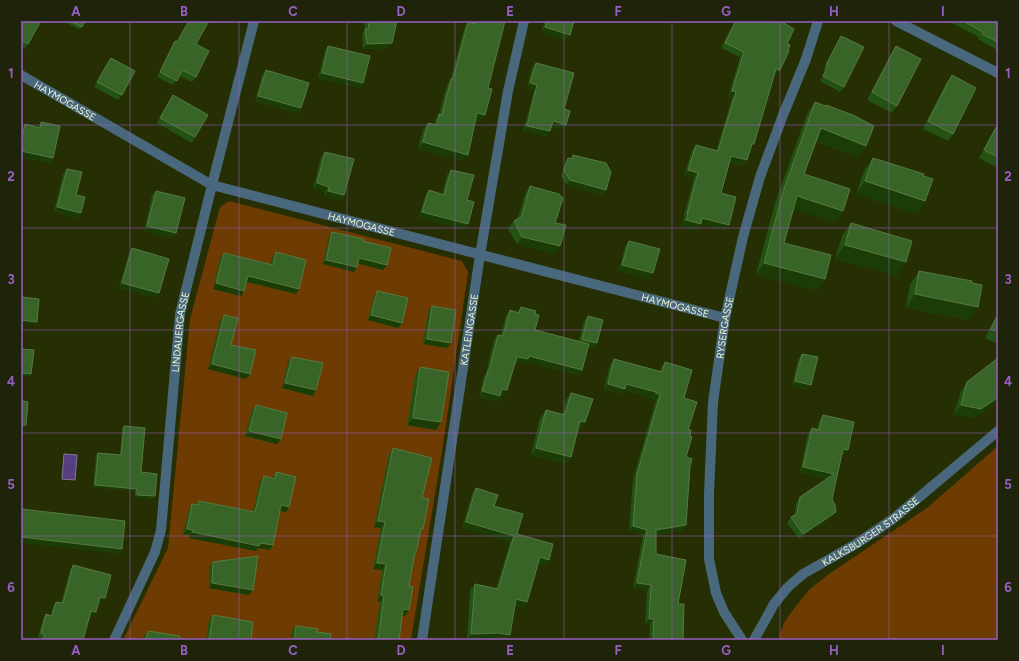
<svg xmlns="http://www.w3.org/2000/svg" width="1019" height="661" viewBox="0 0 1019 661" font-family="Figtree,sans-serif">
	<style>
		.green { fill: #6e3b02 }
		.water { fill: #573e80; stroke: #847698 }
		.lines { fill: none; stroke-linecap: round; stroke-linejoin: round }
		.minor { stroke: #4a687d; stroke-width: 10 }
		.wall { fill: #235212 }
		.shaded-wall { fill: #1b3c04 }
		.building { fill: #396427; stroke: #557b41 }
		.grid { fill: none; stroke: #985fc3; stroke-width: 1; stroke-opacity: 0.55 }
		.labels { text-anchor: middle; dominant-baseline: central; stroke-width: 4; stroke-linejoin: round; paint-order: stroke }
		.street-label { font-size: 10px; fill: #edf8d0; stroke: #1e230a }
		.neatline { fill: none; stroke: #985fc3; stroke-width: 1.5 }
		.grid-label { font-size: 13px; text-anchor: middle; font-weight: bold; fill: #985fc3 }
	</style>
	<rect width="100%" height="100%" fill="#262e03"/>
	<g class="green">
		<path d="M229 201 462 261 468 272 443 445 411 640H123L168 548 190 319 220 207Z"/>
		<path d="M998 446V640H780L779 636 784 623 795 607 810 589 829 574 927 508Z"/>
	</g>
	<path class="water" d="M64 454 77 455 75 480 62 479Z"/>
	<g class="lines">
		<g class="minor">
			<path d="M896 21 998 73"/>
			<path id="s1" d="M21 75 212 185 725 318"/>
			<path id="s2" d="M114 640 155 552 161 530 180 314 212 185 254 21"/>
			<path id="s3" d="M422 640 480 255 508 91 524 21"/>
			<path id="s4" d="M742 640 724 612 716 593 709 559V494L713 402 725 318 743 237 760 177 783 115 806 59 818 21"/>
			<path id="s5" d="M754 640 774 604 787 588 803 574 856 544 893 519 998 431"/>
		</g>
	</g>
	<g class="wall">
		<path d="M21 21 28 44 25 49 21 47Z"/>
		<path d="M63 21H85L80 30Z"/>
		<path d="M188 21H209L196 44V77L192 82 179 76 173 85 157 77 172 46 175 41 177 42Z"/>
		<path d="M366 21H397L389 48 363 49 362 34 365 30 364 24Z"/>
		<path d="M473 21H505L488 88 480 122 476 120 464 161 418 149 423 130 428 123 434 124 435 120 439 114 447 85 450 81 464 29 468 22 472 23Z"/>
		<path d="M545 21H574L566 40 541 32Z"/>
		<path d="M732 21H780L787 44 776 76 774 75 750 150 743 166 730 162 721 193 725 230 701 224 697 230 682 226 684 219H683L694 178 684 176 692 150 696 145 716 151 732 98 728 97 740 57 721 48 734 22Z"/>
		<path d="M948 21H998V48L997 50 978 39 979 37Z"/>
		<path d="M841 36 844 87 840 92 820 81 825 71 823 70 838 41Z"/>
		<path d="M328 46 363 83 359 88 318 78 325 51Z"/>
		<path d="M896 46 897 106 892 113 867 100 891 54Z"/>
		<path d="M111 58 122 95 118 100 94 87 107 63Z"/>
		<path d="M536 63 564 109 563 130 551 127 550 131 546 136 523 131 534 91 527 88 532 68Z"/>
		<path d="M266 70 301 108 298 114 255 101 262 75Z"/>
		<path d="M952 75 953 134 948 141 923 129 946 83Z"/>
		<path d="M173 95 195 137 192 143 157 123 169 101Z"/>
		<path d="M815 102 825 106 826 105 866 146 858 158 816 141 804 174 843 211 835 222 794 209 784 243 825 279 817 290 756 275 775 203 807 114Z"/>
		<path d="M41 122 53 158 50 163 21 157V130L25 124 38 127Z"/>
		<path d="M998 122V168L979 158Z"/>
		<path d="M325 152 344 195 341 200 324 196 325 192 313 189 321 157Z"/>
		<path d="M573 155 603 195 567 185 561 176 565 163 568 158H571Z"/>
		<path d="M873 158 923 176 925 201 916 214 856 194 864 171Z"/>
		<path d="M67 169 76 195 77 218 54 212 63 174Z"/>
		<path d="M451 170 464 229 419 217 425 196 429 190 442 195 447 175Z"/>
		<path d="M530 186 555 223V254L517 244 508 229 514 221 518 218 525 194Z"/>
		<path d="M156 191 176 233 172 238 144 231 152 196Z"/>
		<path d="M851 223 897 276 835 259 842 236Z"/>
		<path d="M332 232 363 241 383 270 358 263 357 267 354 272 323 264 329 236Z"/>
		<path d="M629 241 649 279 619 271 625 246Z"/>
		<path d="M132 248 155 298 119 288 129 253Z"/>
		<path d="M276 252 296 294 247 282 244 291 241 296 213 289 220 258 224 253 270 264 272 258Z"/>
		<path d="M919 271 968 320 906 308 910 284Z"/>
		<path d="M377 291 398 328 368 320 374 296Z"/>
		<path d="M432 306 447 348 423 344 428 311Z"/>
		<path d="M521 307 535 314V330L579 341 584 321 588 316 594 348 588 347 582 370 579 375 526 362 524 364 515 362 507 390 504 395 501 394 497 402 479 397 484 376 486 373 494 340 498 335 501 336 506 315 510 310 517 312Z"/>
		<path d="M224 315 231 345 246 379 208 369 220 320Z"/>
		<path d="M997 316H998V344L985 338 991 325Z"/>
		<path d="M802 354 811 385 807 390 792 386 798 359Z"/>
		<path d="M292 357 313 396 282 388 288 362Z"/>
		<path d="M614 359 660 371 661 368 665 362 684 398 690 437 686 457 690 466 686 525 682 531 656 535V554L678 604 683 640H649L650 624H645L647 591 633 588 643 535 629 531 633 479 656 400 652 399V398L624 390 621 394 604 389 610 365Z"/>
		<path d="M420 367 441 422 436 430 407 425 415 375Z"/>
		<path d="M967 382 975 418 954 414 961 391Z"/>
		<path d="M571 393 585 422 580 430 578 429 571 457 566 464 531 455 540 418 546 410 562 414 566 400Z"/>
		<path d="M256 405 281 439 277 444 245 436 252 410Z"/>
		<path d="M823 415 845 455H842L832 499V517L799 539 787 523 791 517 794 516 796 503 800 497 827 479 800 472 808 433 812 428 817 429 819 421Z"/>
		<path d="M124 426 141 472 155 496 153 499 135 497V491L93 487 96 455 98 453 120 455 122 429Z"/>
		<path d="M393 448 422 498 423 529 420 534 416 552 415 554 409 586V610L405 616 402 615 399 640H374L380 602 377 601 382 570 373 569 381 528 374 527 389 454Z"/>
		<path d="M276 472 289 507 286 512 280 511 273 545 270 550 258 548 256 551 189 538V535L183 534 189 509 192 504H196L199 501 253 512 260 481 264 476 272 478Z"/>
		<path d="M476 488 494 506 545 566 538 564 523 608 515 606 494 639 467 640 470 590 475 584 496 589 510 542 462 528 472 494Z"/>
		<path d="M213 562 249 595 209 588V567Z"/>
		<path d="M73 565 102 603 99 602 96 612 93 616 89 615 83 640H42V639L38 637 43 619 46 614 51 616 53 606 56 602 61 603 70 570Z"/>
		<path d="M213 615 251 640H206L209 620Z"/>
		<path d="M296 626 317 632 330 640H291L292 631Z"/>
		<path d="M148 631 179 640H144V636Z"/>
	</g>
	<g class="shaded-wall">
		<path d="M545 27 570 35 566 40 541 32Z"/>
		<path d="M392 43 389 48 363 49 367 44Z"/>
		<path d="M776 69 780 70 776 76 772 75Z"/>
		<path d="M322 73 363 83 359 88 318 78Z"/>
		<path d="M530 83 537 85 534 91 527 88Z"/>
		<path d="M732 91 736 92 732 98 728 97Z"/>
		<path d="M258 96 301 108 298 114 255 101Z"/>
		<path d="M477 113 485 115 480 122 473 120Z"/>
		<path d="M553 121 566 125 563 130 549 126Z"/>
		<path d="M527 126 550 131 546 136 523 131Z"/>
		<path d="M821 128 866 146 858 158 813 139Z"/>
		<path d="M423 142 468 155 464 161 418 149Z"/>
		<path d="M21 151 53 158 50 163 21 157Z"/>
		<path d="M731 156 747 160 743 166 728 161Z"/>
		<path d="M688 170 698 173 694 178 684 176Z"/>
		<path d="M570 180 606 190 603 195 567 185Z"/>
		<path d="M865 181 925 201 916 214 856 194Z"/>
		<path d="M317 183 329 187 325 192 313 189Z"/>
		<path d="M328 191 344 195 341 200 324 196Z"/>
		<path d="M797 196 843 211 835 222 789 208Z"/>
		<path d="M57 207 81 213 77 218 54 212Z"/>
		<path d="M422 212 468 224 464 229 419 217Z"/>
		<path d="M687 214H688L684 219H683Z"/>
		<path d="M702 218 729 225 725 230 698 223Z"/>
		<path d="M686 220 701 224 697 230 682 226Z"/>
		<path d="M147 226 176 233 172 238 144 231Z"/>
		<path d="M522 237 560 246 555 254 517 244Z"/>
		<path d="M845 245 906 262 897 276 835 259Z"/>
		<path d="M359 258 387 265 383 270 356 263Z"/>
		<path d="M326 260 357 267 354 272 323 264Z"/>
		<path d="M764 263 825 279 817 290 756 275Z"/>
		<path d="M622 265 653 273 649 279 619 271Z"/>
		<path d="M248 276 299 289 296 294 244 281Z"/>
		<path d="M122 283 159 293 155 298 119 288Z"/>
		<path d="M216 283 244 291 241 296 213 289Z"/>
		<path d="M915 294 978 307 968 320 906 308Z"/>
		<path d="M371 315 402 323 398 328 368 320Z"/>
		<path d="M21 320 37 322 35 325 21 323Z"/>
		<path d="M427 339 451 343 447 348 423 344Z"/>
		<path d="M582 340 597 343 594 348 578 344Z"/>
		<path d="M529 356 582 370 579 375 526 362 524 364 513 362 517 357Z"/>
		<path d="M212 364 250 374 246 379 208 369Z"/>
		<path d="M21 373 31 374 30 376H21Z"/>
		<path d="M795 381 811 385 807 390 792 386Z"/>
		<path d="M285 383 316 390 313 396 282 388Z"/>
		<path d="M608 384H626L656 392 652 398 624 390 621 394 604 389Z"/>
		<path d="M502 389 507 390 504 395 499 394Z"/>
		<path d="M482 391 500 396 497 402 479 397Z"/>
		<path d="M656 393 660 395 656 400 652 399Z"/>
		<path d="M998 397V401L975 418 954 414 961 405Z"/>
		<path d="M413 418 441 422 436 430 407 425Z"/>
		<path d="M580 421 585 422 580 430 575 429Z"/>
		<path d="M21 425H26L24 428H21Z"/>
		<path d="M249 431 281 439 277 444 245 436Z"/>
		<path d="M536 448 571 457 566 464 531 455Z"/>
		<path d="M843 449 848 450 845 455 840 454Z"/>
		<path d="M803 467 834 474 830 479 800 472Z"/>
		<path d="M95 485 137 489 135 491 93 487Z"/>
		<path d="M137 495 155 496 153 499 135 497Z"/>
		<path d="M281 505 289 507 286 512 278 510Z"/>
		<path d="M836 512 832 517 799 539 803 534Z"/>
		<path d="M378 521 385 522 381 528 374 527Z"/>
		<path d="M466 522 514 536 510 542 462 528Z"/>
		<path d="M686 525 682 531 652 536 656 530Z"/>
		<path d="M633 526 647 530 643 535 629 531Z"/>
		<path d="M187 529 193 530 189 535 183 534Z"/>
		<path d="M192 532 260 543 273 545 270 550 258 548 256 551 189 538Z"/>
		<path d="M21 537 122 549 119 554 21 543Z"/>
		<path d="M540 557 549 560 545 566 536 563Z"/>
		<path d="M377 563 386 564 382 570 373 569Z"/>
		<path d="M212 583 253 590 249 595 209 588Z"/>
		<path d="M637 583 651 585 647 591 633 588Z"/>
		<path d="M381 595 384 596 380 602 377 601Z"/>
		<path d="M100 597 105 598 102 603 97 602Z"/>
		<path d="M516 599 527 602 523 608 511 605Z"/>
		<path d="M403 609 409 610 405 616 399 615Z"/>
		<path d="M91 611 96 612 93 616 88 615Z"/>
		<path d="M649 619H654L650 624H645Z"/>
		<path d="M498 633 510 635 507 640 494 639 467 640 471 634Z"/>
	</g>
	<g class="building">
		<path d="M21 21H41L28 44 21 40Z"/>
		<path d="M70 21H85L82 27Z"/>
		<path d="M189 21H209L196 44 209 51 196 77 182 70 177 81 160 72 175 41 177 42Z"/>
		<path d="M368 21H397L392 43 367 44 365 29H369Z"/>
		<path d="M476 21H505L488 88 492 89 485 115 477 113 468 155 423 142 428 123 437 125 439 114 442 115 451 79H453L468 22 475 24Z"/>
		<path d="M547 21H574L570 35 545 27Z"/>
		<path d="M736 21H780L794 29 787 44 790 45 788 50 789 51 780 70 776 69 754 144H752L747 160 731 156 721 193 736 197 729 225 702 218 701 224 686 220 688 214H687L698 173 688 170 696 145 718 151 736 92 732 91 744 52 725 43Z"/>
		<path d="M963 21H998V42L982 34 983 32Z"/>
		<path d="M841 36 864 47 844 87 823 76 828 66 826 65Z"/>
		<path d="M328 46 370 56 363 83 322 73Z"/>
		<path d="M896 46 921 59 897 106 872 92Z"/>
		<path d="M111 58 135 71 122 95 97 82Z"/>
		<path d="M536 63 574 73 564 109 570 111 566 125 553 121 550 131 527 126 537 85 530 83Z"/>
		<path d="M266 70 309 83 301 108 258 96Z"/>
		<path d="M952 75 976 88 953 134 928 121Z"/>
		<path d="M173 95 208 115 195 137 160 118Z"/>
		<path d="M815 102 825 106 826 105 853 115 874 126 866 146 821 128 804 174 850 189 843 211 797 196 784 243 831 255 825 279 764 263 783 192Z"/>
		<path d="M41 122 60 126 53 158 21 151V142L25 124 40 128Z"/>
		<path d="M998 124V157L984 150Z"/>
		<path d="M325 152 354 159 344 195 328 191 329 187 317 183Z"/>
		<path d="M573 155 606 163 611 172 606 190 570 180 564 170 568 158 572 159Z"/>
		<path d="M873 158 924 174 923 176 933 179 925 201 865 181Z"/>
		<path d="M67 169 82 172 76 195 85 197 81 213 57 207Z"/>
		<path d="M451 170 474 175 467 200 474 202 468 224 422 212 429 190 444 195Z"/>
		<path d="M530 186 559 194 563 198 555 223 566 225 560 246 522 237 514 221 522 216Z"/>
		<path d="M156 191 185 198 176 233 147 226Z"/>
		<path d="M851 223 912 241 906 262 845 245Z"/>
		<path d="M332 232 364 239 363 241 391 248 387 265 359 258 357 267 326 260Z"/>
		<path d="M629 241 660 249 653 273 622 265Z"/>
		<path d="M132 248 169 259 159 293 122 283Z"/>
		<path d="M276 252 306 260 299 289 248 276 244 291 216 283 224 253 273 265Z"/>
		<path d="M919 271 972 281V283L982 285 978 307 915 294Z"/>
		<path d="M377 291 408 298 402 323 371 315Z"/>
		<path d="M21 297 39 299 37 322 21 320Z"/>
		<path d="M432 306 456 310 451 343 427 339Z"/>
		<path d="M521 307 536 311 535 314 539 315 535 330 589 344 582 370 529 356 528 359 517 357 507 390 502 389 500 396 482 391 488 371H489L498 335 503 336 510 310 519 313Z"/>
		<path d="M224 315 238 318 231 345 256 350 250 374 212 364Z"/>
		<path d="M588 316 603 320 597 343 582 340Z"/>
		<path d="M997 316H998V332L991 329Z"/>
		<path d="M21 349 34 350 31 374 21 373Z"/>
		<path d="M802 354 818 357 811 385 795 381Z"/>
		<path d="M292 357 323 363 316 390 285 383Z"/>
		<path d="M998 358V397L981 409 961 405 967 382Z"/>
		<path d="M614 359 662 372 665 362 692 370 684 398 697 402 688 430H691L690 437H692L686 457 692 459 690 466 686 525 656 530V554L686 560 678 604H684L683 640 653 639 654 619H649L651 585 637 583 647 530 633 526 637 474 660 395 656 393V392L626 384 625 389 608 384Z"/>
		<path d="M420 367 449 372 441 422 413 418Z"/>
		<path d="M571 393 593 399 585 422 580 421 571 457 536 448 546 410 565 415Z"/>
		<path d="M21 401 28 402 26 425H21Z"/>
		<path d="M256 405 287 413 281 439 249 431Z"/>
		<path d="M823 415 854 422 848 450 843 449 832 499 835 505 836 512 803 534 791 517 797 514 800 497 834 474 803 467 812 428 819 430Z"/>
		<path d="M124 426 145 428 141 472 157 474 155 496 137 495V489L95 485 98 453 121 455Z"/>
		<path d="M393 448 432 458 422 498 429 499 423 529H421L416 552H415L409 586 413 587 409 610 403 609 399 640H378L384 596 381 595 386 564 377 563 385 522 378 521Z"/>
		<path d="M276 472 296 477 289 507 281 505 273 545 260 543 259 546 192 532 193 530 187 529 192 504 198 505 199 501 255 512 264 476 275 479Z"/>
		<path d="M476 488 498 495 494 506 523 514 517 534 553 544 549 560 540 557 527 602 516 599 510 635 498 633 471 634 475 584 498 589 514 536 466 522Z"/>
		<path d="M21 509 125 521 122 549 21 537Z"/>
		<path d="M258 556 253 590 212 583 213 562Z"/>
		<path d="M73 565 111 575 105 598 100 597 96 612 91 611 83 640H43L45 635 41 633 46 614 52 616 56 602 63 603Z"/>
		<path d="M213 615 253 622 251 640H209Z"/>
		<path d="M296 626 318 629 317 632 331 634 330 640H294Z"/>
		<path d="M148 631 180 636 179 640H146Z"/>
	</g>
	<path class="grid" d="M130 21V640M239 21V640M347 21V640M455 21V640M564 21V640M672 21V640M780 21V640M889 21V640M21 125H998M21 228H998M21 330H998M21 433H998M21 536H998"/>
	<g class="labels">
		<g class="street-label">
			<text stroke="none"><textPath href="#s1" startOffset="51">HAYMOGASSE</textPath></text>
			<text stroke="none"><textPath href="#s1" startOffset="375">HAYMOGASSE</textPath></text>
			<text stroke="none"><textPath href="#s1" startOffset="699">HAYMOGASSE</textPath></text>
			<text stroke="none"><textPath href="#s4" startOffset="321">RYSERGASSE</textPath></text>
			<text stroke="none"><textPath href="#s3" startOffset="314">KATLEINGASSE</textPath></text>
			<text stroke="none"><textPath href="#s2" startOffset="319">LINDAUERGASSE</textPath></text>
			<text stroke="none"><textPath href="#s5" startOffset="163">KALKSBURGER STRASSE</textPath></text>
		</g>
	</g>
	<rect width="1019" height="661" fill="none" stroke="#1e230a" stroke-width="44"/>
	<rect x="22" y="22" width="975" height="617" class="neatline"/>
	<g class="grid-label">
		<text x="76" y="16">A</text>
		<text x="184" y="16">B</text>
		<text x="293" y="16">C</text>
		<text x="401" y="16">D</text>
		<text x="510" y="16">E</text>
		<text x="618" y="16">F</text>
		<text x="726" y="16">G</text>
		<text x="834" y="16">H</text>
		<text x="943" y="16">I</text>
		<text x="11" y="78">1</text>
		<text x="1008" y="78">1</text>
		<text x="11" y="181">2</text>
		<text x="1008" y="181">2</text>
		<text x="11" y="284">3</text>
		<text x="1008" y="284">3</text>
		<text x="11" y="386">4</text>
		<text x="1008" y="386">4</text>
		<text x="11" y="489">5</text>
		<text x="1008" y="489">5</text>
		<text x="11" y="592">6</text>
		<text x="1008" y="592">6</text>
		<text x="76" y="655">A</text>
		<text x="184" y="655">B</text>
		<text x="293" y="655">C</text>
		<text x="401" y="655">D</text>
		<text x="510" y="655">E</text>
		<text x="618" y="655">F</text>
		<text x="726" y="655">G</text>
		<text x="834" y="655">H</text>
		<text x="943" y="655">I</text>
	</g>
</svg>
